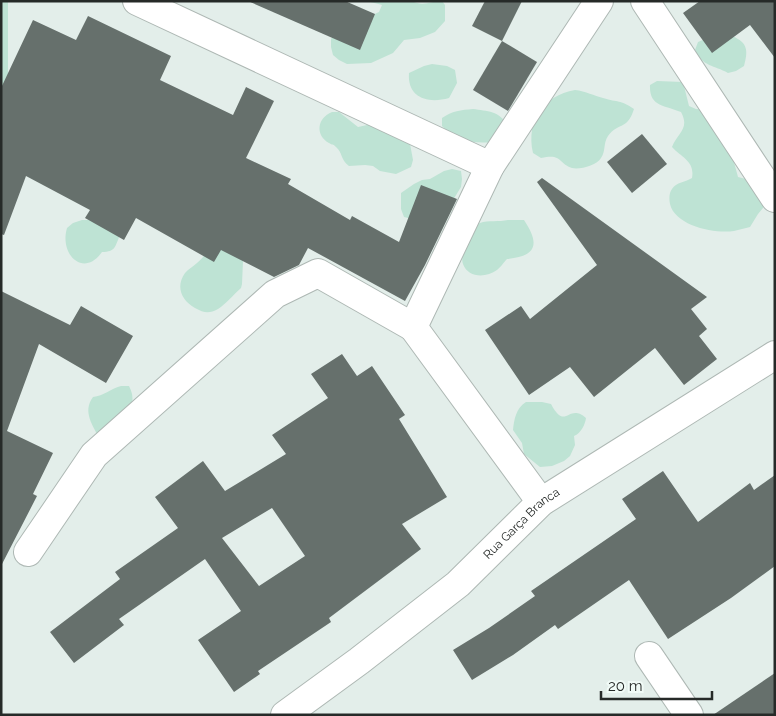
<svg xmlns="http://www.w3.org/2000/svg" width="776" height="716" viewBox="0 0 776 716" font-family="Raleway,sans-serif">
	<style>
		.green { fill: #bee3d4 }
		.building { fill: #66706c; fill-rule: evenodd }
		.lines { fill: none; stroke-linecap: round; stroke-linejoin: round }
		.minor-casing { stroke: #aeb8b4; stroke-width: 30 }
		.minor { stroke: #fff; stroke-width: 28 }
		.labels { text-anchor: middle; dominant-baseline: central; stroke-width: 5; stroke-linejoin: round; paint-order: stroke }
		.street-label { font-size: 12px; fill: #262a28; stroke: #f1fbf7 }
	</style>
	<rect width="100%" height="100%" fill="#e3eeea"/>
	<g class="green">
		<path d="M1 1H8V172L1 211Z"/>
		<path d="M367 1H412C423 7 431 1 442 1L445 5V21L435 32 420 38 404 40 393 53 371 63 347 64 339 60 333 55 331 47V39L336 32 379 12 382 5Z"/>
		<path d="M729 35C747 41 749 49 744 66L736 71 728 73C714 65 703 67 695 50L698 42 712 36Z"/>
		<path d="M432 64 447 66 455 70 457 83 449 98C428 104 407 98 409 73L424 66Z"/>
		<path d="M657 81 683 82 689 106 696 109 710 110 732 155 738 177 746 179 768 202 758 214 750 227C745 228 739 230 734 231 715 234 675 226 670 204 669 199 669 193 672 189 676 182 686 182 692 178 695 161 682 158 672 147 678 132 690 129 681 112 665 105 649 107 650 85Z"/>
		<path d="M575 90C586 91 594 96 603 98 619 103 619 99 634 109 627 131 618 122 608 136 603 143 606 151 601 158 597 165 580 170 572 168 558 163 562 153 541 158L533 153C526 120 543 96 575 90Z"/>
		<path d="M473 109C487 111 500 111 507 125L493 142C474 144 455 141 442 126V118C452 111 461 110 473 109Z"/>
		<path d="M332 112H339L358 127 381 122 408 133 413 160 411 167 396 174 380 171 373 166 365 165 349 166C340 159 343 153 336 147 332 143 333 146 329 143 315 135 317 118 332 112Z"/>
		<path d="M452 169 461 171 462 179 461 187 453 200 412 219 404 217 401 209V193L414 184 422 180 430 179 444 171Z"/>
		<path d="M82 220H90L120 235C115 246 116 252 102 252 84 278 59 255 67 228L73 223Z"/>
		<path d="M508 220H524C540 244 537 256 507 259 504 262 500 268 497 270 486 278 468 278 463 264 459 256 473 226 480 223 488 220 499 222 508 220Z"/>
		<path d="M218 245 243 261 242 284 241 288C233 295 226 304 218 309 209 314 204 313 195 308 182 301 175 287 185 273 188 269 194 266 197 263 205 256 208 249 218 245Z"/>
		<path d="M121 386H129C142 410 116 425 100 440 93 425 82 412 93 397 104 396 110 389 121 386Z"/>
		<path d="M526 402H542L551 404C566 432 568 402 586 418 585 425 581 433 574 436L575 445 570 456 564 461 552 466 540 467 524 454 522 443 513 430C514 420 516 408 526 402Z"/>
	</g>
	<g class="building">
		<path d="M248 1H345L375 14 360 50Z"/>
		<path d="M485 1H522L502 41 472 26Z"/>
		<path d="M700 1H775V58L750 25 712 53 683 13Z"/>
		<path d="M88 16 171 56 160 80 233 115 246 87 274 101 246 158 291 179 288 184 350 220 352 216 399 242 421 185 457 199 425 265 405 301 308 248 299 265 274 277 221 250 214 262 136 218 124 240 85 218 90 210 26 176 4 235 1 234V88L33 20 76 40Z"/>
		<path d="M502 41 537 62 508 111 473 90Z"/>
		<path d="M642 134 667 164 632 193 607 162Z"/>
		<path d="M542 178 707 297 691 309 707 329 699 336 717 359 684 385 655 348 594 397 570 367 529 395 485 330 521 306 530 319 597 265 537 182Z"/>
		<path d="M1 291 70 325 81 306 133 336 106 383 39 344 7 431 53 453 33 494 37 496 1 566Z"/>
		<path d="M342 354 357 376 372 366 405 415 399 419 447 497 402 524 421 549 329 618 331 622 258 671 260 674 234 692 198 640 241 611 205 559 119 619 124 625 74 663 50 632 120 579 115 572 178 528 155 497 203 461 225 491 286 454 272 435 328 398 311 374ZM272 508 305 556 259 586 222 538Z"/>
		<path d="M663 471 698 522 750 483 754 490 775 475V566L731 598 668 639 629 580 558 629 555 625 513 655 472 680 453 650 489 628 535 596 531 591 636 519 622 499Z"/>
		<path d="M775 673V715H713Z"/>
	</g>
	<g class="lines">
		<defs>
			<g id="minor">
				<path d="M137 1 490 166"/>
				<path d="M645 1 775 198"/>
				<path d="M541 502 413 327 490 166 599 1"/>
				<path d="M28 552 94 455 275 294 318 273 413 327"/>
				<path d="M649 656 689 715"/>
				<path id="s1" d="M285 715 359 661 458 584 541 502 775 355"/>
			</g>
		</defs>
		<use href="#minor" class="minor-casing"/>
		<use href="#minor" class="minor"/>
	</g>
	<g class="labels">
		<g class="street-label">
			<text stroke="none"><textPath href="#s1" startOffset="305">Rua Garça Branca</textPath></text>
		</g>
	</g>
	<rect width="776" height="716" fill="none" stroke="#262a28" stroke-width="5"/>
	<path d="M601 691v8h111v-8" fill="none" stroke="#262a28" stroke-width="2.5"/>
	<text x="608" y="691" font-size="15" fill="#262a28" stroke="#f1fbf7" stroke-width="4" paint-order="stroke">20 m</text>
</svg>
